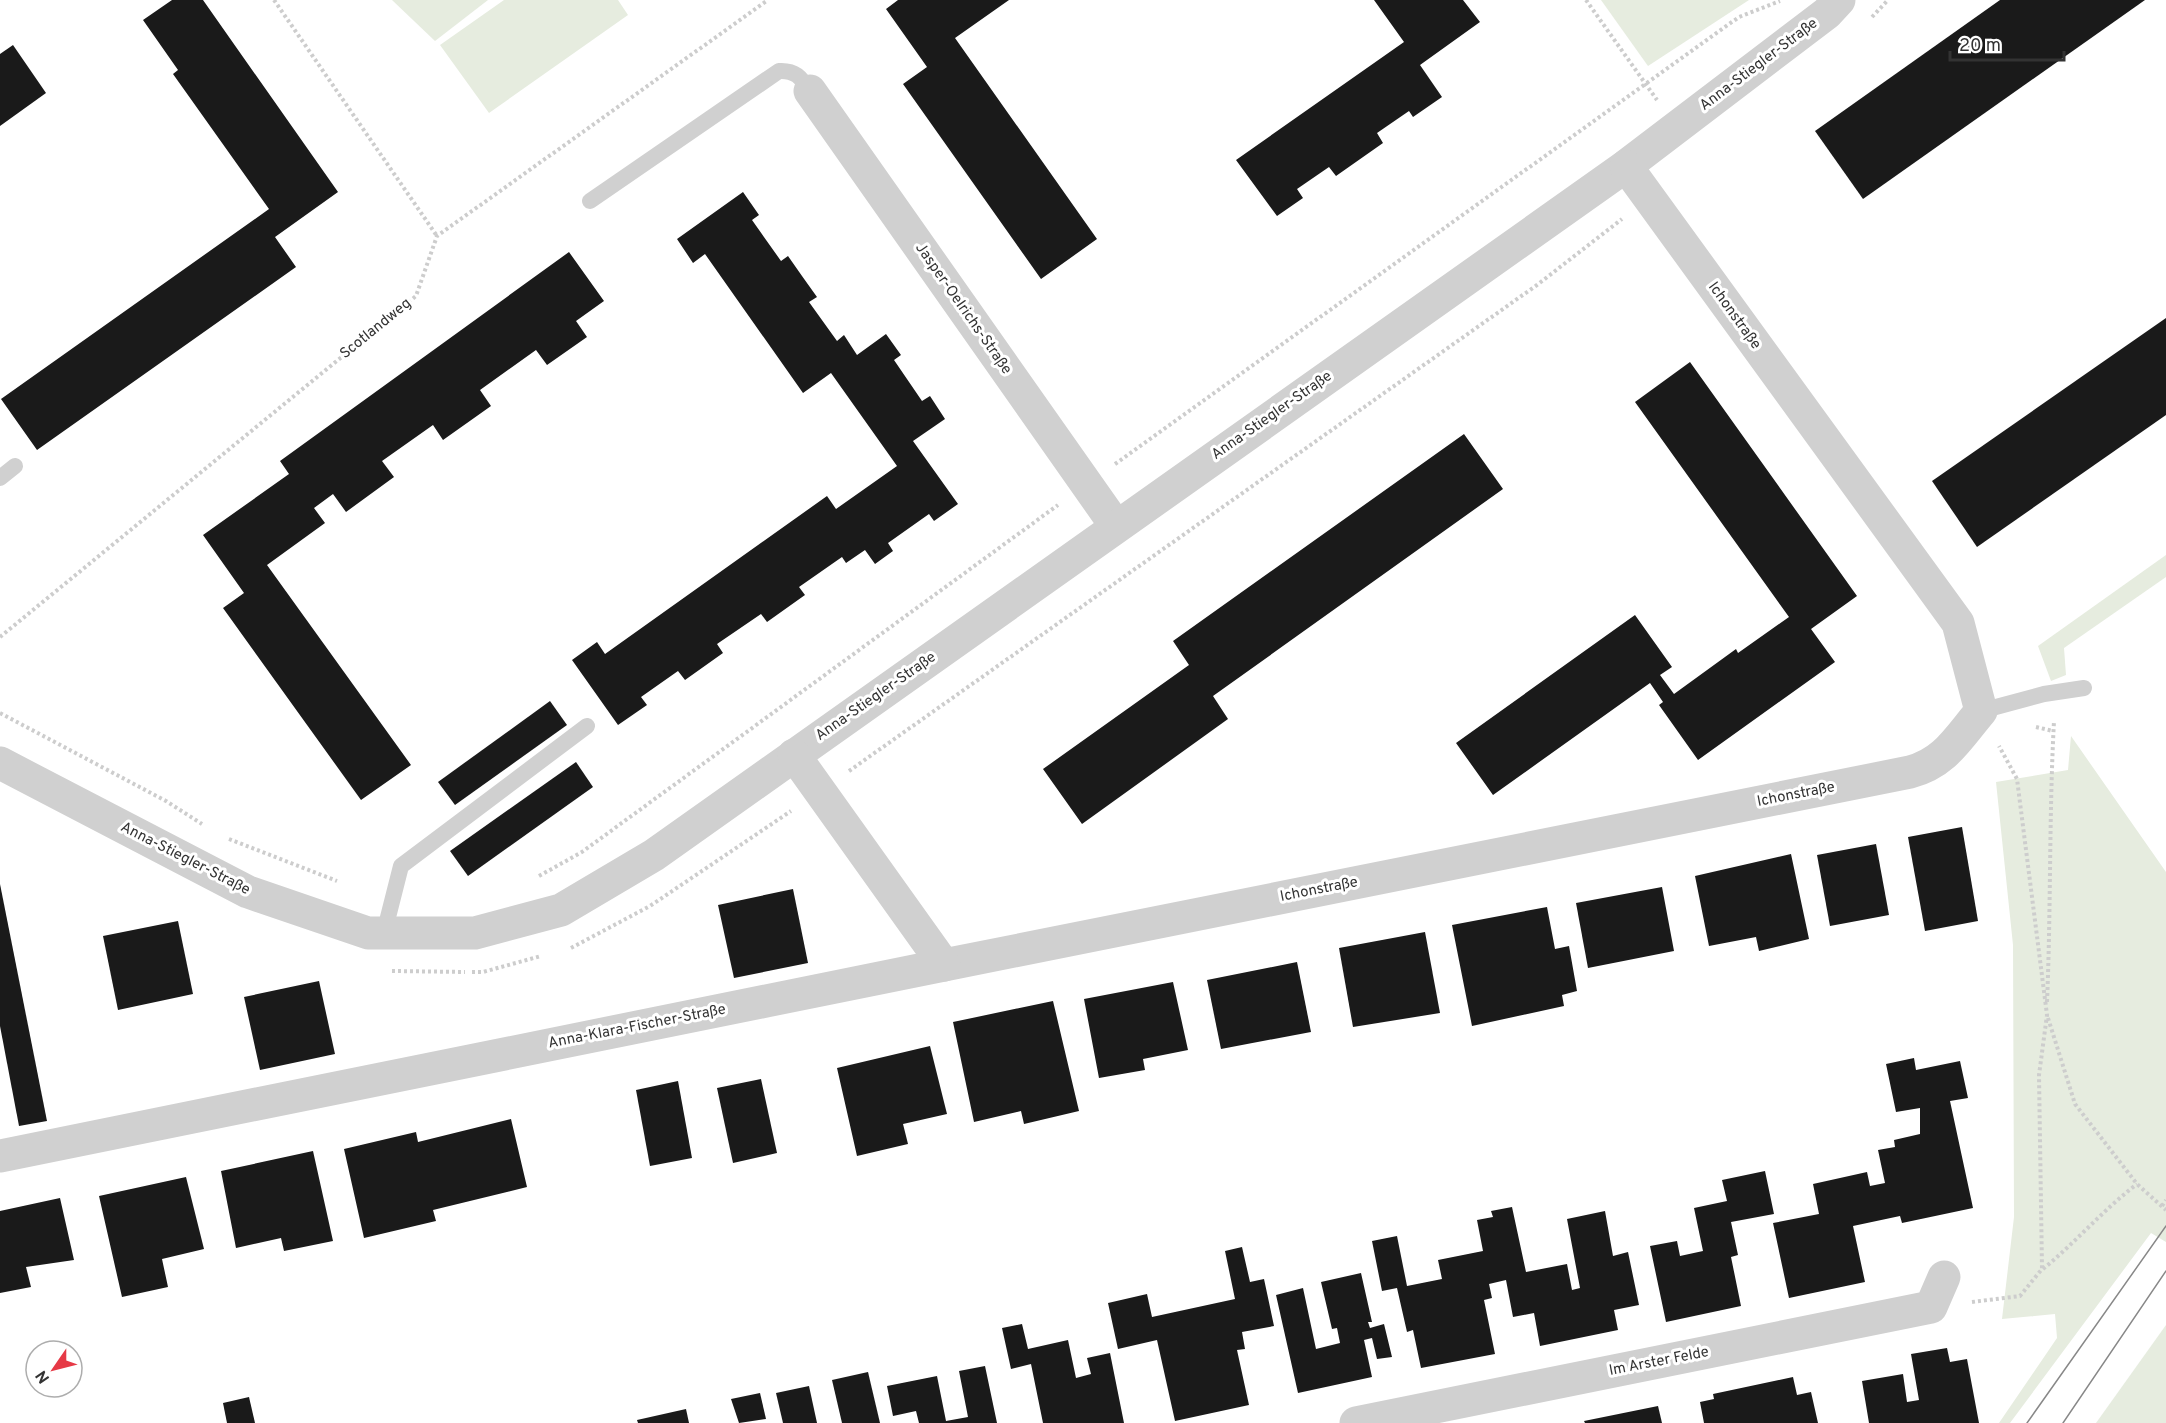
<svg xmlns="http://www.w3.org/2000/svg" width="2166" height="1423" viewBox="0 0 2166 1423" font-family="Overpass,sans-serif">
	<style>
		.green { fill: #e6ecdf }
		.building { fill: #1a1a1a }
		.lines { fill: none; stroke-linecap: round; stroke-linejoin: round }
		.path { stroke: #cdcdcd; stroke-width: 4; stroke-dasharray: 3 3; stroke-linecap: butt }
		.service { stroke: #d0d0d0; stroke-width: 16 }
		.minor { stroke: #d0d0d0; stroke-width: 33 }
		.tram { stroke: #888; stroke-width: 1.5 }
		.labels { text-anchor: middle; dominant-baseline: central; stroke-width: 6; stroke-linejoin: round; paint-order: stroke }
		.street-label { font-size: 15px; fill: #333; stroke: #fff }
	</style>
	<rect width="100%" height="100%" fill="#fff"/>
	<g class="green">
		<path d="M392 0H488L435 41Z"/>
		<path d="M504 0H618L628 15 489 113 440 45Z"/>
		<path d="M1601 0H1749L1648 66Z"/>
		<path d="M2166 555V577L2064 648 2066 675 2051 681 2038 646Z"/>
		<path d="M2071 736 2166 872V1242L2151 1233 2010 1423H1999L2057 1338 2055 1314 2002 1319 2014 1217 2013 945 1996 782 2068 770Z"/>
		<path d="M2166 1325V1423H2096Z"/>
	</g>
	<g class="building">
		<path d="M172 0H203L338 192 275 237 296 267 37 450 1 399 269 209 173 74 178 70 143 20Z"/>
		<path d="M898 0H1009L955 38 1097 239 1041 279 903 84 927 67 886 9Z"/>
		<path d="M1374 0H1463L1480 22 1420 65 1442 97 1413 117 1409 111 1377 133 1383 143 1336 176 1329 167 1297 189 1303 198 1277 216 1236 160 1404 42Z"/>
		<path d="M2000 0H2145L1863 199 1815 131Z"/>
		<path d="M13 45 46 93 0 126V54Z"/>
		<path d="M743 192 759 215 752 220 781 261 788 256 802 276 817 297 809 302 837 341 844 335 857 355 886 334 901 355 894 360 922 401 930 396 945 419 913 441 958 504 934 521 929 514 888 543 893 551 875 564 865 550 846 563 842 557 799 587 805 595 767 622 761 614 717 644 723 653 685 680 678 671 641 697 647 705 618 725 572 660 597 642 605 654 827 496 836 509 897 466 831 373 803 393 705 254 693 263 677 239Z"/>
		<path d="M569 252 604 301 576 321 587 337 547 365 536 350 480 390 491 406 443 440 433 425 382 461 394 477 346 512 333 494 314 508 325 523 267 565 411 765 361 800 223 608 244 593 203 535 289 474 280 461Z"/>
		<path d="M2166 318V415L1977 547 1932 481Z"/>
		<path d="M1690 362 1857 596 1811 629 1835 662 1698 760 1659 705 1663 702 1650 683 1493 795 1456 743 1635 615 1672 667 1660 675 1674 694 1736 649 1738 653 1789 617 1635 402Z"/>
		<path d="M1464 434 1503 489 1213 696 1228 719 1082 824 1043 769 1189 665 1173 641Z"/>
		<path d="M550 701 567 725 455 805 438 782Z"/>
		<path d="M576 762 593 787 468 876 450 851Z"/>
		<path d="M1962 827 1978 921 1925 931 1908 837Z"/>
		<path d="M1876 844 1889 915 1830 926 1817 855Z"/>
		<path d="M1791 854 1809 939 1759 951 1756 937 1709 946 1695 876Z"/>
		<path d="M0 884 47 1121 19 1126 0 1026Z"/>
		<path d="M1662 887 1674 951 1588 968 1576 903Z"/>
		<path d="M793 889 808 963 734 978 718 905Z"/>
		<path d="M1547 907 1555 949 1569 946 1577 991 1562 995 1564 1006 1472 1026 1452 925Z"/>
		<path d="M178 921 193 994 118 1010 103 936Z"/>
		<path d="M1425 932 1440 1013 1353 1027 1339 948Z"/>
		<path d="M1297 962 1311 1032 1221 1049 1207 980Z"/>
		<path d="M319 981 335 1054 260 1070 244 997Z"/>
		<path d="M1173 982 1188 1050 1143 1059 1145 1070 1099 1078 1084 999Z"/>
		<path d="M1053 1001 1079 1111 1024 1124 1021 1111 974 1122 953 1022Z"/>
		<path d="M930 1046 947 1114 903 1124 908 1144 857 1156 837 1068Z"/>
		<path d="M1914 1058 1916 1070 1960 1061 1968 1098 1950 1101 1973 1208 1902 1223 1900 1216 1853 1226 1865 1282 1789 1298 1773 1223 1819 1214 1813 1184 1867 1172 1870 1186 1885 1183 1878 1150 1895 1147 1894 1140 1920 1134V1108L1896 1112 1886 1064Z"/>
		<path d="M761 1079 777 1153 733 1163 717 1088Z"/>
		<path d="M678 1081 692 1158 650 1166 636 1090Z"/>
		<path d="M511 1119 527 1187 433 1210 436 1221 364 1238 344 1149 416 1132 418 1142Z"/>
		<path d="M313 1151 333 1241 284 1251 281 1238 236 1248 221 1171Z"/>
		<path d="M1765 1171 1774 1214 1731 1222 1738 1255 1731 1257 1741 1306 1666 1322 1650 1246 1677 1241 1680 1256 1703 1251 1694 1208 1727 1201 1722 1180Z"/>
		<path d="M186 1177 204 1249 162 1259 168 1287 122 1297 99 1196Z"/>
		<path d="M60 1198 74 1260 26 1267 31 1287 0 1293V1211Z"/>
		<path d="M1512 1207 1526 1272 1567 1264 1572 1290 1580 1288 1567 1219 1605 1211 1613 1256 1628 1252 1639 1305 1614 1310 1618 1330 1540 1346 1534 1313 1513 1317 1506 1280 1489 1284 1492 1298 1484 1300 1495 1354 1421 1368 1413 1330 1407 1332 1397 1288 1382 1291 1372 1241 1397 1236 1407 1286 1442 1279 1438 1260 1483 1251 1477 1220 1493 1217 1491 1211Z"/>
		<path d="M1242 1247 1250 1282 1264 1279 1274 1326 1242 1332 1245 1349 1237 1350 1249 1405 1175 1421 1157 1340 1118 1349 1108 1303 1147 1294 1152 1317 1235 1299 1225 1251Z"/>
		<path d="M1361 1273 1372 1322H1368L1370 1328 1384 1324 1392 1357 1377 1359 1372 1338 1364 1340 1372 1377 1298 1393 1276 1295 1303 1288 1316 1349 1340 1343 1337 1328 1332 1329 1321 1282Z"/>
		<path d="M1022 1324 1028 1349 1068 1340 1076 1378 1091 1374 1087 1358 1110 1353 1124 1423H1043L1031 1364 1011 1369 1002 1328Z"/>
		<path d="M1947 1348 1950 1362 1967 1359 1979 1423H1869L1862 1381 1903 1374 1907 1402 1919 1400 1911 1354Z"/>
		<path d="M985 1366 997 1423H919L916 1411 893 1416 887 1386 937 1376 946 1421 968 1417 959 1371Z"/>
		<path d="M868 1372 880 1423H842L832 1380Z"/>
		<path d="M1793 1377 1797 1395 1811 1392 1818 1423H1704L1700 1402 1714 1399 1713 1394Z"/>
		<path d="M809 1386 817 1423H783L776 1393Z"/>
		<path d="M760 1393 766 1419 739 1423 731 1399Z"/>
		<path d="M249 1397 255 1423H227L223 1403Z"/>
		<path d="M1658 1406 1662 1423H1585L1584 1421Z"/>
		<path d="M686 1409 689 1423H638L637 1420Z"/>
	</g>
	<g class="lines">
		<g class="path">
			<path d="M274 0 437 236"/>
			<path d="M1586 0 1657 100"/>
			<path d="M1872 17 1888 0"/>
			<path d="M1115 464 1739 17 1780 1"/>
			<path d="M0 637 416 296 437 236 768 0"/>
			<path d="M0 713 166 801 202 824"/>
			<path d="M2036 727 2053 731"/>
			<path d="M849 771 1537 285 1622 219"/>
			<path d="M229 839 337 881"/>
			<path d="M539 876 582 852 1058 505"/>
			<path d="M571 948 650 906 791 811"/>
			<path d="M392 971 465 972"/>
			<path d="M472 972H483L541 956"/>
			<path d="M2047 1002C2051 908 2049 815 2054 721"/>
			<path d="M2048 1018 2075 1104 2137 1184 2166 1210"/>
			<path d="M2162 1206 2166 1200"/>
			<path d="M2043 1269C2076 1242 2103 1210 2137 1184"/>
			<path d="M1972 1302 2020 1296 2042 1269 2039 1075 2047 1015 2017 779 1999 746"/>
		</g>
		<g class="service">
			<path d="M590 201 779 71C796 70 801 78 810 91"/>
			<path d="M0 478 15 466"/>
			<path d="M1981 711 2044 694 2084 688"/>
			<path d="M384 933 401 866 587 726"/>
		</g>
		<g class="minor">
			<path d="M810 91 1116 526"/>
			<path d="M0 763 248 892 368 933H475L561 910 654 855 1626 166 1827 13 1839 0"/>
			<path d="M944 965 1910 772C1945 763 1958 738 1981 711L1958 623 1626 166"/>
			<path d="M0 1156 944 965 794 755"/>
			<path d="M1356 1423 1931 1307 1944 1277"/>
		</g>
		<g class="tram">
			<path d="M2027 1423 2166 1226"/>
			<path d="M2063 1423 2166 1271"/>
		</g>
	</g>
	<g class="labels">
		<g class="street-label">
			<text transform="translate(1759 65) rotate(-37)">Anna-Stiegler-Straße</text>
			<text transform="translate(963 309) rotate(55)">Jasper-Oelrichs-Straße</text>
			<text transform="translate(1734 316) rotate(54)">Ichonstraße</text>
			<text transform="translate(376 329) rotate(-39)">Scotlandweg</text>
			<text transform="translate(1272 416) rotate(-35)">Anna-Stiegler-Straße</text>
			<text transform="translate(876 697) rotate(-35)">Anna-Stiegler-Straße</text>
			<text transform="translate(1796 795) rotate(-11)">Ichonstraße</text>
			<text transform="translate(185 859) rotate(27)">Anna-Stiegler-Straße</text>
			<text transform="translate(1319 890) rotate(-11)">Ichonstraße</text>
			<text transform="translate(637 1027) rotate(-11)">Anna-Klara-Fischer-Straße</text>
			<text transform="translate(1659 1362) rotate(-11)">Im Arster Felde</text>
		</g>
	</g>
	<g transform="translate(54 1369) rotate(235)"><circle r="28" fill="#ffffff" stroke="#adadad" stroke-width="1.5"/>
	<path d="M0-4.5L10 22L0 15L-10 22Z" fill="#e63946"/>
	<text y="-9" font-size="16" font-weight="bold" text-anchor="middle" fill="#333333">N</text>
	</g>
	<path d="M1950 51v9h114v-9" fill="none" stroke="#333333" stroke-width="3"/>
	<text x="1959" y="51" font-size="18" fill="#333333" stroke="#ffffff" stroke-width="4.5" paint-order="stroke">20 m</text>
</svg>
